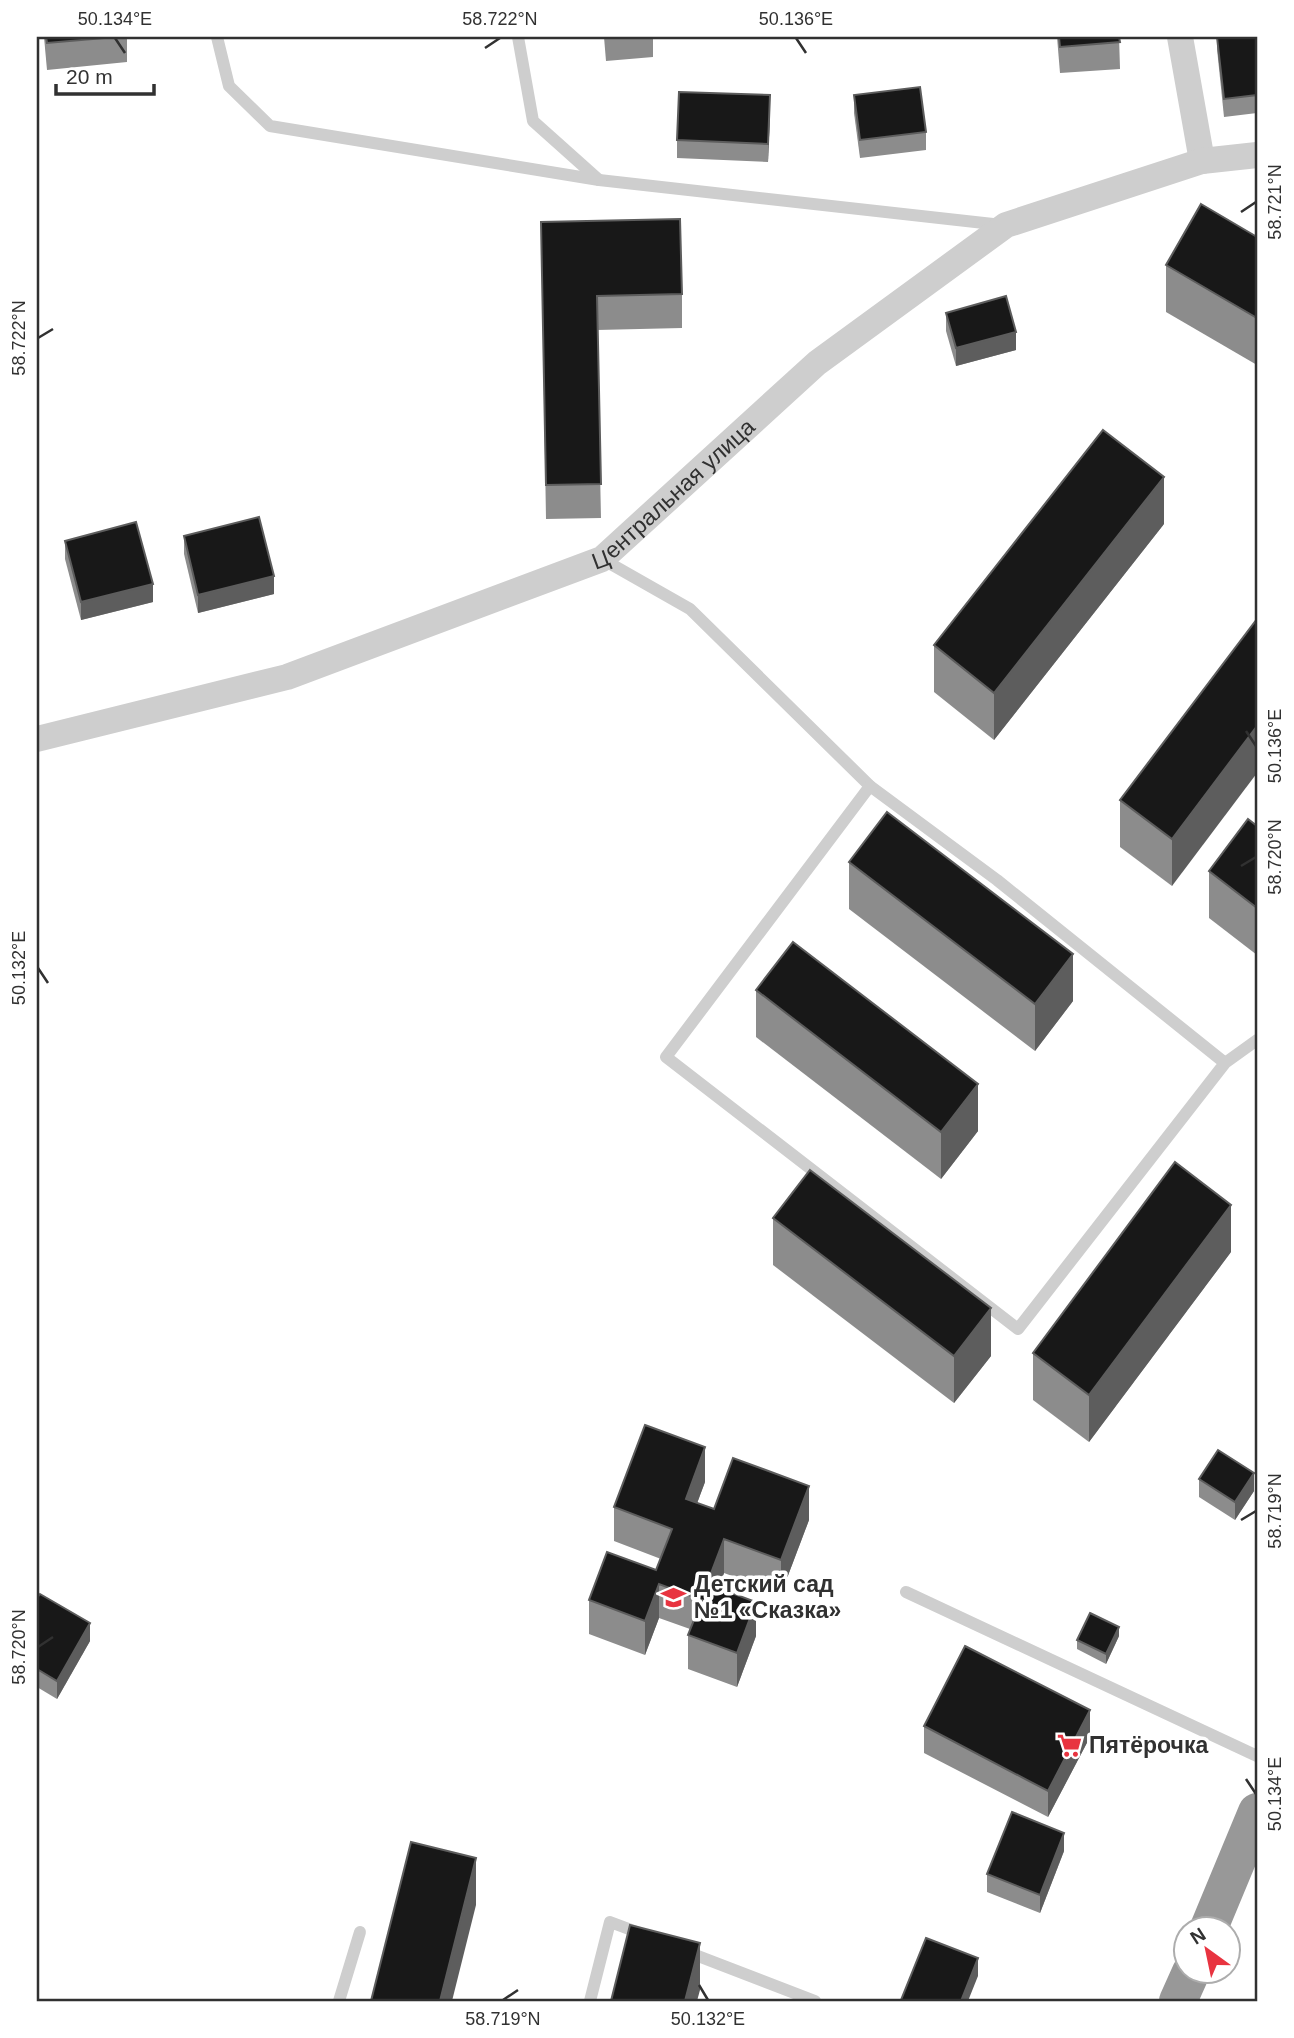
<svg xmlns="http://www.w3.org/2000/svg" width="1294" height="2038" viewBox="0 0 1294 2038" font-family="Helvetica,sans-serif">
	<style>
		.lines { fill: none; stroke-linecap: round; stroke-linejoin: round }
		.lane { stroke: #cecece; stroke-width: 12 }
		.street { stroke: #cecece; stroke-width: 26 }
		.highway { stroke: #989898; stroke-width: 38 }
		.wall { fill: #8c8c8c }
		.shaded-wall { fill: #5d5d5d }
		.building { fill: #181818; stroke: #5d5d5d; stroke-width: 2 }
		.ticks { fill: none; stroke: #313131; stroke-width: 2.5 }
		.labels { text-anchor: middle; dominant-baseline: central; stroke-width: 7; stroke-linejoin: round; paint-order: stroke }
		.street-label { font-size: 23px; fill: #313131; stroke: #fff }
		.poi-label { font-size: 23px; font-weight: bold; fill: #313131; stroke: #fff; text-anchor: start }
		.neatline { fill: none; stroke: #313131; stroke-width: 2.5 }
		.ticks-label { font-size: 18px; text-anchor: middle; fill: #313131 }
	</style>
	<rect width="100%" height="100%" fill="#fff"/>
	<g class="lines">
		<g class="lane">
			<path d="M217 37 229 86 270 126 599 180 1002 225"/>
			<path d="M518 37 533 121 599 180"/>
			<path d="M602 559 690 609 870 786"/>
			<path d="M1225 1063 997 880 870 786 666 1057 1018 1329 1225 1063 1257 1040"/>
			<path d="M906 1592 1257 1756"/>
			<path d="M685 1951 815 2001"/>
			<path d="M339 2001 360 1932"/>
			<path d="M590 2001 610 1922 645 1935"/>
		</g>
		<g class="street">
			<path d="M1180 37 1202 161"/>
			<path id="s1" d="M37 739 287 677 602 559 817 363 1006 225 1202 161 1257 155"/>
		</g>
		<g class="highway">
			<path d="M1208 1930 1257 1812"/>
			<path d="M1178 2001 1191 1972"/>
		</g>
	</g>
	<g class="wall">
		<path d="M44 37H127V62L47 70Z"/>
		<path d="M604 37H653V57L606 61Z"/>
		<path d="M1057 37H1119L1120 69 1060 73Z"/>
		<path d="M1217 37H1257V113L1224 117 1217 49Z"/>
		<path d="M854 95 926 132V150L860 158 854 113Z"/>
		<path d="M770 113 768 162 677 158V140Z"/>
		<path d="M541 222 682 294V328L597 330 601 518 546 519Z"/>
		<path d="M1257 237V365L1166 312V265Z"/>
		<path d="M946 313 1016 350 956 366 946 331Z"/>
		<path d="M1164 524 994 740 934 692V645Z"/>
		<path d="M184 536 274 594 198 613 184 554Z"/>
		<path d="M65 541 153 602 81 620 65 559Z"/>
		<path d="M1257 619 1172 886 1120 847V800Z"/>
		<path d="M1257 826V955L1209 918V871Z"/>
		<path d="M849 862 1073 1001 1035 1051 849 909Z"/>
		<path d="M756 990 978 1131 941 1179 756 1037Z"/>
		<path d="M773 1218 991 1356 954 1403 773 1265Z"/>
		<path d="M1231 1252 1089 1442 1033 1400V1353Z"/>
		<path d="M1199 1479 1254 1491 1235 1520 1199 1497Z"/>
		<path d="M705 1482 697 1503 714 1509 809 1520 781 1594 724 1573 719 1588 756 1636 737 1687 688 1669V1635L690 1629 659 1618 645 1655 589 1634V1600L656 1570 661 1559 614 1541V1507Z"/>
		<path d="M37 1598 90 1641 57 1699 37 1687Z"/>
		<path d="M1119 1636 1106 1664 1077 1649V1640Z"/>
		<path d="M924 1726 1090 1737 1048 1817 924 1753Z"/>
		<path d="M1064 1851 1040 1913 987 1892V1874Z"/>
	</g>
	<g class="shaded-wall">
		<path d="M770 95V113L768 162V144Z"/>
		<path d="M1016 332V350L956 366V348Z"/>
		<path d="M1164 477V524L994 740V693Z"/>
		<path d="M274 576V594L198 613V595Z"/>
		<path d="M153 584V602L81 620V602Z"/>
		<path d="M1257 726V773L1172 886V839Z"/>
		<path d="M1073 954V1001L1035 1051V1004Z"/>
		<path d="M978 1084V1131L941 1179V1132Z"/>
		<path d="M1231 1205V1252L1089 1442V1395Z"/>
		<path d="M991 1308V1356L954 1403V1356Z"/>
		<path d="M705 1447V1482L686 1533V1499Z"/>
		<path d="M1254 1473V1491L1235 1520V1502Z"/>
		<path d="M809 1486V1520L781 1594V1560Z"/>
		<path d="M724 1539V1573L707 1618V1584Z"/>
		<path d="M659 1584V1618L645 1655V1621Z"/>
		<path d="M756 1602V1636L737 1687V1653Z"/>
		<path d="M90 1623V1641L57 1699V1681Z"/>
		<path d="M1119 1627V1636L1106 1664V1654Z"/>
		<path d="M1090 1710V1737L1048 1817V1791Z"/>
		<path d="M1064 1833V1851L1040 1913V1895Z"/>
		<path d="M476 1858V1905L452 2001H440Z"/>
		<path d="M700 1943V1990L697 2001H685Z"/>
		<path d="M978 1958V1976L968 2001H961Z"/>
	</g>
	<g class="building">
		<path d="M46 37H116L47 43Z"/>
		<path d="M1059 37H1119L1120 42 1060 47Z"/>
		<path d="M1217 37H1257V95L1224 99Z"/>
		<path d="M920 87 926 132 860 140 854 95Z"/>
		<path d="M679 92 770 95 768 144 677 140Z"/>
		<path d="M1201 204 1257 237V318L1166 265Z"/>
		<path d="M680 219 682 294 597 296 601 484 546 485 541 222Z"/>
		<path d="M1006 296 1016 332 956 348 946 313Z"/>
		<path d="M1103 430 1164 477 994 693 934 645Z"/>
		<path d="M259 517 274 576 198 595 184 536Z"/>
		<path d="M136 522 153 584 81 602 65 541Z"/>
		<path d="M1257 619V726L1172 839 1120 800Z"/>
		<path d="M887 812 1073 954 1035 1004 849 862Z"/>
		<path d="M1248 819 1257 826V908L1209 871Z"/>
		<path d="M793 942 978 1084 941 1132 756 990Z"/>
		<path d="M1175 1162 1231 1205 1089 1395 1033 1353Z"/>
		<path d="M810 1170 991 1308 954 1356 773 1218Z"/>
		<path d="M645 1425 705 1447 686 1499 714 1509 733 1458 809 1486 781 1560 724 1539 707 1584 756 1602 737 1653 688 1635 702 1600 659 1584 645 1621 589 1600 607 1552 656 1570 672 1529 614 1507Z"/>
		<path d="M1218 1450 1254 1473 1235 1502 1199 1479Z"/>
		<path d="M40 1594 90 1623 57 1681 37 1669V1598Z"/>
		<path d="M1090 1613 1119 1627 1106 1654 1077 1640Z"/>
		<path d="M965 1646 1090 1710 1048 1791 924 1726Z"/>
		<path d="M1012 1812 1064 1833 1040 1895 987 1874Z"/>
		<path d="M411 1842 476 1858 440 2001H371Z"/>
		<path d="M630 1925 700 1943 685 2001H611Z"/>
		<path d="M926 1938 978 1958 961 2001H905L901 2000Z"/>
	</g>
	<path class="ticks" d="M115 38 125 53M796 38 806 53M485 48 500 38M1241 212 1256 202M38 338 53 329M1246 731 1256 746M1241 866 1256 857M38 968 48 983M1241 1520 1256 1511M38 1647 53 1637M1246 1779 1256 1794M699 1985 708 2000M503 2000 518 1990"/>
	<defs>
		<symbol id="school-bare" viewBox="-9 -9 18 18"><path d="M0-5L7-2L0 1L-7-2ZM-4 1L0 2.5L4 1V4Q0 6-4 4Z" fill="#e83440" stroke="#fff" stroke-width="2.5" paint-order="stroke"/></symbol>
		<symbol id="supermarket-bare" viewBox="-9 -9 18 18"><path d="M-6-5.5h2.5l.6 2H6L4.5 2H-2.5L-4.4-4H-6ZM-1.5 3.2a1.3 1.3 0 1 0 .1 0ZM3 3.2a1.3 1.3 0 1 0 .1 0Z" fill="#e83440" stroke="#fff" stroke-width="2.5" paint-order="stroke"/></symbol>
	</defs>
	<g fill-rule="evenodd">
		<use href="#school-bare" x="656" y="1580" width="35" height="35"/>
		<use href="#supermarket-bare" x="1052" y="1728" width="35" height="35"/>
	</g>
	<g class="labels">
		<g class="street-label">
			<text stroke="none"><textPath href="#s1" startOffset="690">Центральная улица</textPath></text>
		</g>
		<g class="poi-label">
			<text x="694" y="1584">Детский сад<tspan x="694" dy="26">№1 «Сказка»</tspan></text>
			<text x="1089" y="1745">Пятёрочка</text>
		</g>
	</g>
	<rect width="1294" height="2038" fill="none" stroke="#ffffff" stroke-width="77"/>
	<g transform="translate(1207 1950) rotate(327)"><circle r="33" fill="#ffffff" stroke="#adadad" stroke-width="2"/>
	<path d="M0-5L12 26L0 18L-12 26Z" fill="#e83440"/>
	<text y="-10" font-size="19" font-weight="bold" text-anchor="middle" fill="#313131">N</text>
	</g>
	<path d="M56 84v10h98v-10" fill="none" stroke="#313131" stroke-width="3.5"/>
	<text x="66" y="84" font-size="21" fill="#313131" stroke="#ffffff" stroke-width="5" paint-order="stroke">20 m</text>
	<rect x="38" y="38" width="1218" height="1962" class="neatline"/>
	<g class="ticks-label">
		<text x="115" y="25">50.134°E</text>
		<text x="500" y="25">58.722°N</text>
		<text x="796" y="25">50.136°E</text>
		<text transform="translate(1275 202) rotate(-90)" y="6">58.721°N</text>
		<text transform="translate(19 338) rotate(-90)" y="6">58.722°N</text>
		<text transform="translate(1275 746) rotate(-90)" y="6">50.136°E</text>
		<text transform="translate(1275 857) rotate(-90)" y="6">58.720°N</text>
		<text transform="translate(19 968) rotate(-90)" y="6">50.132°E</text>
		<text transform="translate(1275 1511) rotate(-90)" y="6">58.719°N</text>
		<text transform="translate(19 1647) rotate(-90)" y="6">58.720°N</text>
		<text transform="translate(1275 1794) rotate(-90)" y="6">50.134°E</text>
		<text x="503" y="2025">58.719°N</text>
		<text x="708" y="2025">50.132°E</text>
	</g>
</svg>
